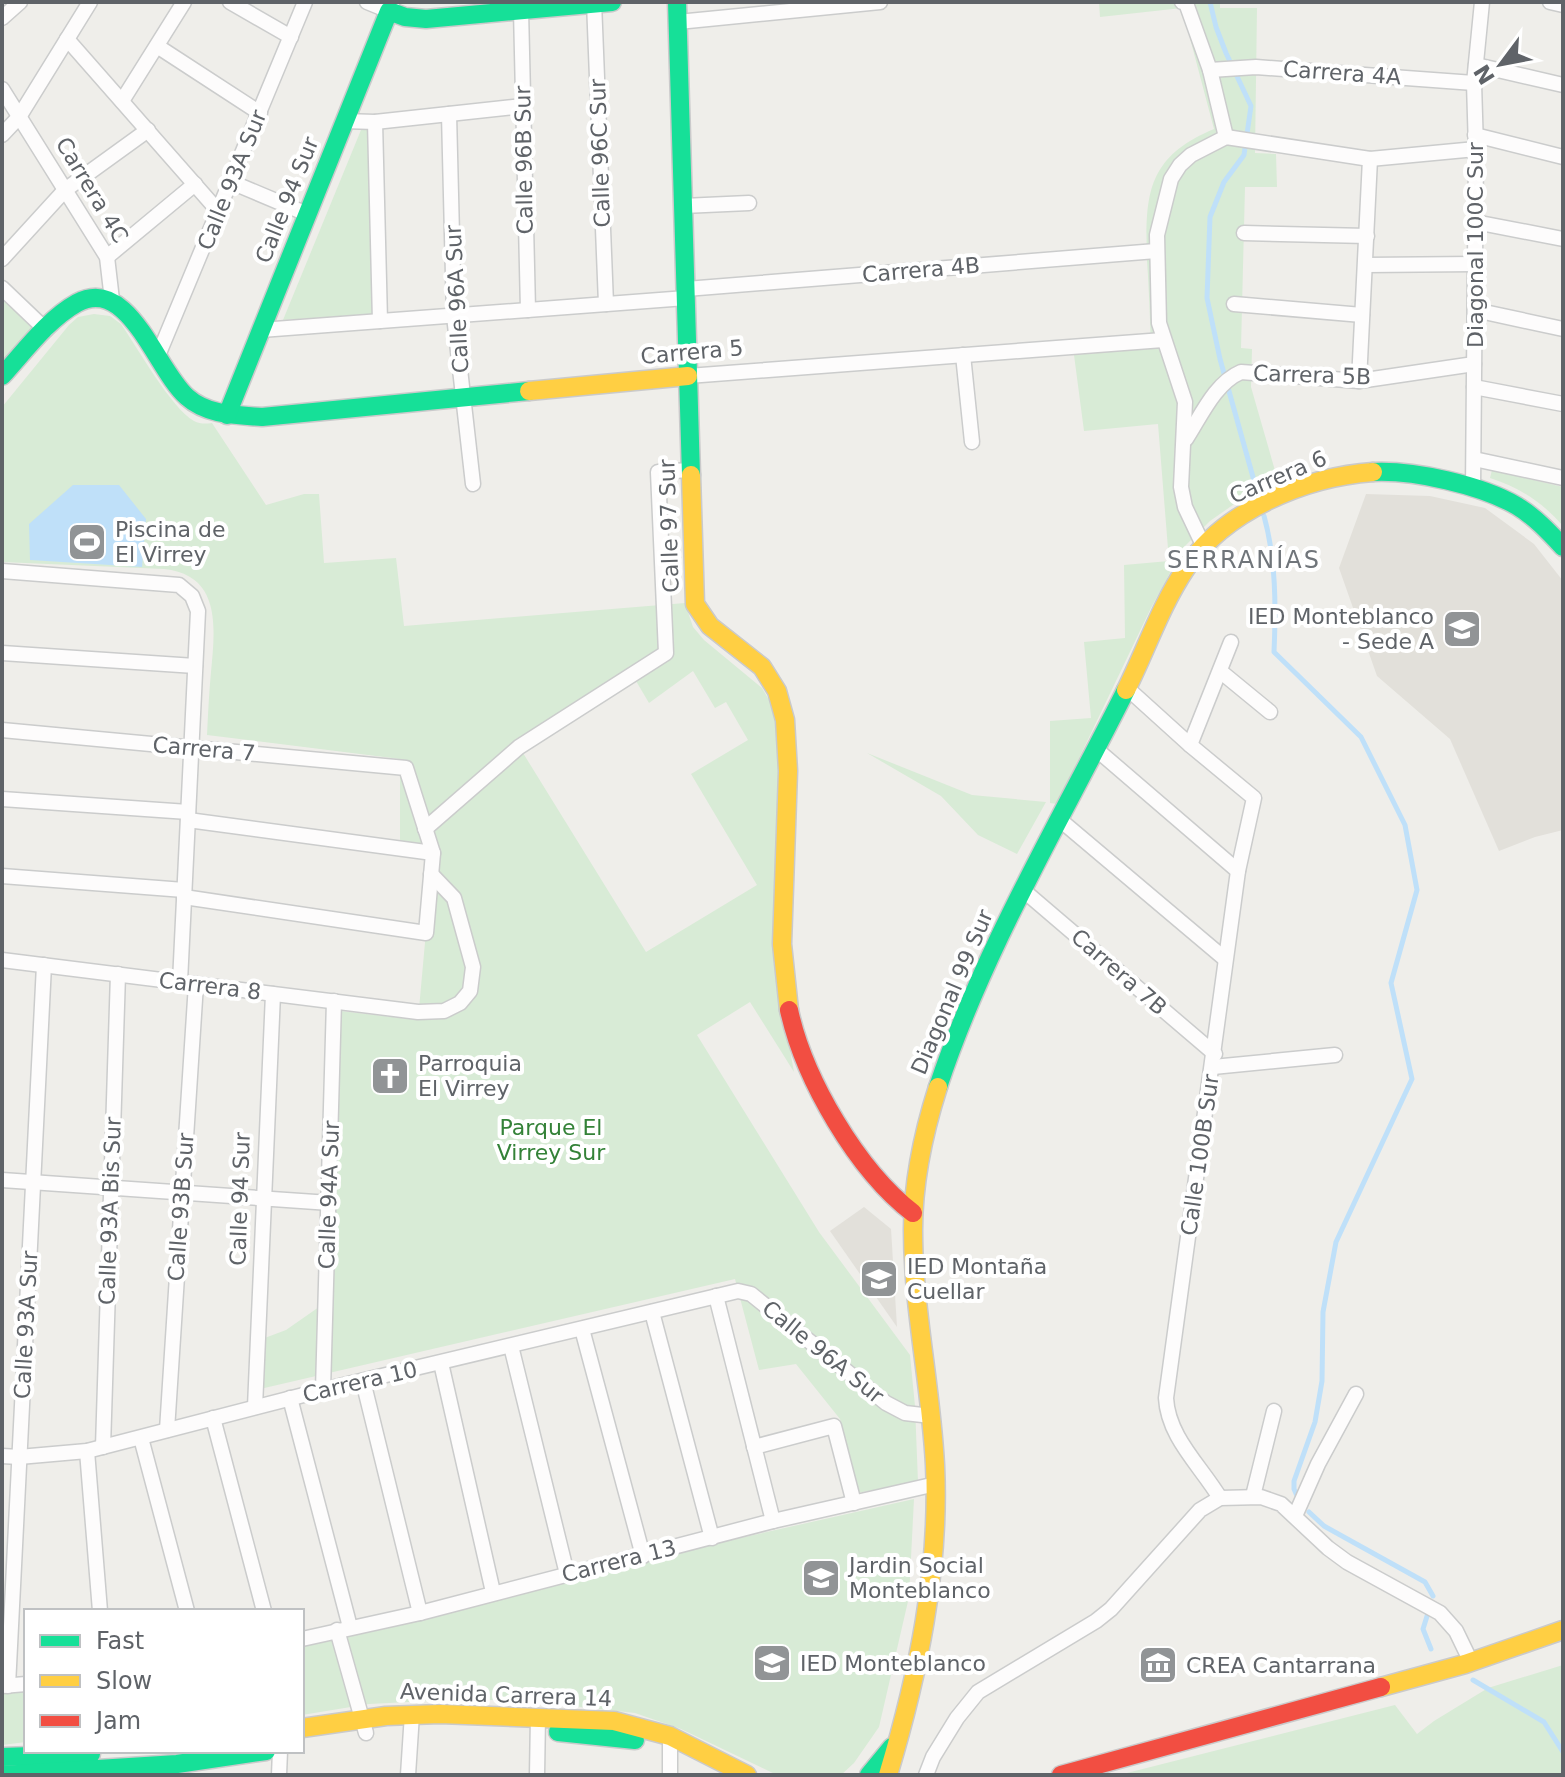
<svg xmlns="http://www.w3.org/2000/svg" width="1565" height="1777" viewBox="0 0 1565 1777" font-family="'DejaVu Sans',sans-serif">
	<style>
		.education { fill: #e2e0da }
		.green { fill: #d8ebd6; fill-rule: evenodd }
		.water { fill: #bfe0f9 }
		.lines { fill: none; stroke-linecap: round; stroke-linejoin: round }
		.stream { stroke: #bfe0f9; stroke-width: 5 }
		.street-casing { stroke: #cbcccc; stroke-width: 17 }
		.fast-casing { stroke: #cacacb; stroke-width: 21 }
		.slow-casing { stroke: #cacacb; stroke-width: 21 }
		.jam-casing { stroke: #cacacb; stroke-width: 21 }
		.street { stroke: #fdfcfc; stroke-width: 14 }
		.fast { stroke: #16e098; stroke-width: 18 }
		.slow { stroke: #ffcf43; stroke-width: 18 }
		.jam { stroke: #f24e42; stroke-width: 18 }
		.labels { text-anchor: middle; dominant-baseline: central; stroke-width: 8; stroke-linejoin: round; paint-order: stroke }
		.street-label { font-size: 22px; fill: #5f6368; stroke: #fff }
		.poi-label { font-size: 22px; fill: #5f6368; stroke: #fff; text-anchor: start }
		.park-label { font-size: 22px; fill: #348238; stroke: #fff }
		.neighbourhood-label { font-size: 24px; letter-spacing: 2px; fill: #70757a; stroke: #fff }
	</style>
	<rect width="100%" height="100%" fill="#efeeea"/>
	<g class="education">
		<path d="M1366 494 1430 496 1485 508 1534 544 1563 581V830L1535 837 1499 851 1450 739 1377 676 1339 568Z"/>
		<path d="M864 1207 891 1229 897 1327 830 1231Z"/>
	</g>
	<g class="green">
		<path d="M1099 2H1220V8H1257L1255 153 1276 154 1277 187H1245L1241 348 1252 349 1251 387 1278 481 1240 500 1210 521 1184 547 1151 608 1057 804 1050 803V721L1091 718 1084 642 1125 638 1124 565 1169 561 1158 424 1084 431 1074 355 1151 348C1150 319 1149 289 1147 260 1145 194 1147 157 1214 129L1182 8 1100 17Z"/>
		<path d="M369 129 374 314 283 320 361 130Z"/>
		<path d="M2 295 36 329 2 365Z"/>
		<path d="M94 314 110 316 121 324C137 347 171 408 194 421 200 424 205 424 212 423L266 505 304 494H319L324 563 396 558 404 626 685 603 693 627 704 640 762 688 772 705 781 748 783 1012 794 1072 750 1002 697 1035 819 1232 910 1355 915 1406 918 1482 857 1493 840 1419 796 1364 759 1370 735 1279 260 1389 262 1339 286 1330 329 1300 341 1011 418 1020 433 854 400 849V759L207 735C208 714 209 693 211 672 215 629 222 575 164 569L2 562V407L69 325 78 317ZM693 671 715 708 726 702 748 740 691 774 757 885 646 952 523 753 636 681 649 703Z"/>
		<path d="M1492 470 1563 487V526C1543 503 1521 488 1490 478Z"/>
		<path d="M867 753 972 795 1046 802 1017 854 978 835 941 796Z"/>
		<path d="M914 1499 909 1597 879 1727 854 1763 841 1775H777L681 1729 635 1713 536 1702 467 1699 369 1704 302 1715V1645L651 1558Z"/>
		<path d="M1563 1665V1775H1119L1395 1705 1417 1734 1434 1721 1488 1688Z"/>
		<path d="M26 1687V1742L2 1745V1689Z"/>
	</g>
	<path class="water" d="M73 485H119L146 519 142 567 30 560 29 524Z"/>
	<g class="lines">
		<g class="stream">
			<path d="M1210 2 1216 27 1226 53 1251 106 1244 155 1224 182 1210 217 1207 298 1220 359 1258 495"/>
			<path d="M1264 516C1276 559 1276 607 1274 652L1361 737 1405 825 1417 890 1391 983 1412 1079 1336 1242 1323 1312 1322 1381 1315 1422 1294 1481V1489L1298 1498"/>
			<path d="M1309 1512 1324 1526 1425 1582 1433 1596"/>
			<path d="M1428 1613 1423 1629 1431 1649"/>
			<path d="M1473 1680 1544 1722 1563 1752"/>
		</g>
		<defs>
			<g id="street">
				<path d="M230 2 291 37"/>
				<path d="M367 2 389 11 392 3"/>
				<path d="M594 2 606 304"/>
				<path d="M1182 2 1186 3 1210 70 1226 137"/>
				<path d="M1550 2 1563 5"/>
				<path d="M521 10 528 310"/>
				<path d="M2 18 20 2"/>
				<path d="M678 22 880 2"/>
				<path d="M67 39 219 212"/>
				<path d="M157 46 260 113"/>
				<path d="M1476 65 1563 85"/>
				<path d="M1210 70 1256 67 1474 83"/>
				<path d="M2 89 107 257 112 300"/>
				<path d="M122 101 184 2"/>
				<path d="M449 114 454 316 473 484"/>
				<path d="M344 121 375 122 523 106"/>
				<path d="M375 122 380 321"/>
				<path d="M2 135 19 117 90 2"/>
				<path d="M1475 135 1563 157"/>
				<path d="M231 182 307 214"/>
				<path d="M683 206 749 203"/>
				<path d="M1475 222 1563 239"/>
				<path d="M1244 233 1367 236"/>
				<path d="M107 257 195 184"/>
				<path d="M2 259 65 190 148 130"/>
				<path d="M1366 265 1475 264"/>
				<path d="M2 288 46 330"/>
				<path d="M686 289 1156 251"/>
				<path d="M1234 304 1362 315"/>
				<path d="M1475 310 1563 329"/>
				<path d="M261 330 686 298"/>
				<path d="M963 355 972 442"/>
				<path d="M157 358 305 2"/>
				<path d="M688 376 1163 340"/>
				<path d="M1359 381 1370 159"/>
				<path d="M1474 387 1563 404"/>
				<path d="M1186 439C1201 416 1215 383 1241 372L1359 381 1474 364"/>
				<path d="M1474 459 1563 478"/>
				<path d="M1473 489 1476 149 1474 83 1482 2"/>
				<path d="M1204 547 1185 507 1181 487 1185 402 1159 323 1157 235 1171 179 1180 165 1191 155 1226 137 1370 159 1476 149"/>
				<path d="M2 571 179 585 192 596 198 611 180 982"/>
				<path d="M2 653 195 666"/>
				<path d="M1220 671 1270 712"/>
				<path d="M1127 688 1190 745 1254 798 1238 871 1166 1398C1168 1437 1200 1465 1220 1498"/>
				<path d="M2 730 406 768 433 853 426 933 184 897"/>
				<path d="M1190 745 1231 642"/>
				<path d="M1096 749 1238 871"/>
				<path d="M2 799 188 812"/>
				<path d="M1059 819 1225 959"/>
				<path d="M188 820 433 853"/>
				<path d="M425 829 519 747 666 653 658 472 690 470"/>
				<path d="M2 876 184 890"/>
				<path d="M1023 890 1215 1054"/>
				<path d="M2 960 418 1012 444 1011 460 1003 470 991 473 967 454 898 431 874"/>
				<path d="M1213 1067 1335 1055"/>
				<path d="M2 1180 330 1203"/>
				<path d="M716 1296 773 1521"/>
				<path d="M652 1312 712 1538"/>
				<path d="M582 1329 643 1556"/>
				<path d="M511 1346 567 1574"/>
				<path d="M441 1363 493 1592"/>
				<path d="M363 1381 420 1613"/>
				<path d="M323 1390 334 1001"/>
				<path d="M290 1398 350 1627"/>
				<path d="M255 1407 273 994"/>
				<path d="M213 1418 264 1611"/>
				<path d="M167 1430 196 984"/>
				<path d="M141 1438 187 1611"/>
				<path d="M103 1447 118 974"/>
				<path d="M754 1447 834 1426 854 1503"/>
				<path d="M87 1451 100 1611"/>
				<path d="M2 1456 19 1457 87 1451 323 1390 738 1291 751 1294 886 1403 905 1413 931 1416"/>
				<path d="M1253 1496 1274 1411"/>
				<path d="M1295 1516 1318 1464 1356 1394"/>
				<path d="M337 1630 366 1733"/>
				<path d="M302 1639 420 1613 773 1521 936 1484"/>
				<path d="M2 1686 26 1684"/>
				<path d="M8 1686 44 965"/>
				<path d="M670 1736V1775"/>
				<path d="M279 1775 280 1751"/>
				<path d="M408 1775 412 1714"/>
				<path d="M537 1775 538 1716"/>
				<path d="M926 1775 933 1757 957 1718 978 1692 1096 1621 1111 1609 1200 1510 1220 1498 1261 1497 1281 1504 1328 1548 1347 1562 1440 1613 1456 1631 1471 1662"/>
			</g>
			<g id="fast">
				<path d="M677 2 691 475"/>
				<path d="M2 376C24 352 48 319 77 303 129 275 156 370 187 397 207 415 236 415 262 417L529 391"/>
				<path d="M227 415 389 11 405 17 426 19 612 2"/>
				<path d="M1373 472C1414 470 1481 485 1517 506 1535 517 1549 532 1563 547"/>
				<path d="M938 1087C984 948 1061 820 1126 690"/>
				<path d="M558 1732 635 1740"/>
				<path d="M2 1757 91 1754"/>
				<path d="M2 1775 177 1764 266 1751"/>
				<path d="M869 1775 892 1747"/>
			</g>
			<g id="slow">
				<path d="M529 391 688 376"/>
				<path d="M691 475 695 604 710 626 762 667 777 691 785 720 788 771 782 944 789 1010"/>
				<path d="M1126 690C1146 650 1161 605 1186 568 1225 510 1305 477 1373 472"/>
				<path d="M1381 1687 1465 1664 1563 1630"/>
				<path d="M302 1728 386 1716 440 1714 614 1721 670 1736 747 1775"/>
				<path d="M888 1775C918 1675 940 1570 935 1465 931 1386 913 1309 913 1230 913 1181 923 1134 938 1087"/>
			</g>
			<g id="jam">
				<path d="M789 1010C804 1079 857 1170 913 1213"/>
				<path d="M1061 1775 1381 1687"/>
			</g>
		</defs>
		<use href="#street" class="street-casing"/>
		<use href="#fast" class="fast-casing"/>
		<use href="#slow" class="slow-casing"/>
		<use href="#jam" class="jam-casing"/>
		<use href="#street" class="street"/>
		<use href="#fast" class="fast"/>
		<use href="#slow" class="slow"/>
		<use href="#jam" class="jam"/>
	</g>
	<defs>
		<symbol id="stadium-square" viewBox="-11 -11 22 22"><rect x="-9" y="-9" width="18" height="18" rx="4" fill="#919496" stroke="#fff"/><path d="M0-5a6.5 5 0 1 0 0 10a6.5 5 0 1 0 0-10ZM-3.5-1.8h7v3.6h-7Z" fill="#fff"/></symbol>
		<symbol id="school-square" viewBox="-11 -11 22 22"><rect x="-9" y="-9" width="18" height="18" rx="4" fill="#919496" stroke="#fff"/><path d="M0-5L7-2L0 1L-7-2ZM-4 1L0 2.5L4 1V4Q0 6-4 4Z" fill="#fff"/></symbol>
		<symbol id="church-square" viewBox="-11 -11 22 22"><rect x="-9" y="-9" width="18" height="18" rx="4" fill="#919496" stroke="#fff"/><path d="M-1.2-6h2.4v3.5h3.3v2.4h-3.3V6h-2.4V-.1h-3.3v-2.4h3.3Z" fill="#fff"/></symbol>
		<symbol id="museum-square" viewBox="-11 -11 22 22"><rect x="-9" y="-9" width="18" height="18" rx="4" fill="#919496" stroke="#fff"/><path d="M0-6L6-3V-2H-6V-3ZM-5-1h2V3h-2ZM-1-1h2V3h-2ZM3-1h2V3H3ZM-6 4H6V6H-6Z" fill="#fff"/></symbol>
	</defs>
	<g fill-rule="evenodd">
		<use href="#stadium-square" x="65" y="520" width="44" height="44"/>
		<use href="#school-square" x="1440" y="607" width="44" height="44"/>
		<use href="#church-square" x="368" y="1054" width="44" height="44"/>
		<use href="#school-square" x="857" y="1257" width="44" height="44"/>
		<use href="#school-square" x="799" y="1556" width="44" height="44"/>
		<use href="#school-square" x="750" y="1641" width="44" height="44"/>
		<use href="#museum-square" x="1136" y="1643" width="44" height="44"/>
	</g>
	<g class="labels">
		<g class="street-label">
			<text transform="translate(1342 73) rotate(4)">Carrera 4A</text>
			<text transform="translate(600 153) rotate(-92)">Calle 96C Sur</text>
			<text transform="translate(524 160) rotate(-91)">Calle 96B Sur</text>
			<text transform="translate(232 180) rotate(-68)">Calle 93A Sur</text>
			<text transform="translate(92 190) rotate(59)">Carrera 4C</text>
			<text transform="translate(287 200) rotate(-68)">Calle 94 Sur</text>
			<text transform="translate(1475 245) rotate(-90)">Diagonal 100C Sur</text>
			<text transform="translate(921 270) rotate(-5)">Carrera 4B</text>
			<text transform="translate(457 299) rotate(-93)">Calle 96A Sur</text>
			<text transform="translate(692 352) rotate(-5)">Carrera 5</text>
			<text transform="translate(1312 375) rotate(2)">Carrera 5B</text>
			<text transform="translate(1278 477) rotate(-23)">Carrera 6</text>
			<text transform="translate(669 526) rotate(-92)">Calle 97 Sur</text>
			<text transform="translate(204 749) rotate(5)">Carrera 7</text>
			<text transform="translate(1119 972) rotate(41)">Carrera 7B</text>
			<text transform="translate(210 986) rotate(7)">Carrera 8</text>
			<text transform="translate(952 992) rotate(-67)">Diagonal 99 Sur</text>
			<text transform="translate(1200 1155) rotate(-82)">Calle 100B Sur</text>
			<text transform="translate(329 1195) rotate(-88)">Calle 94A Sur</text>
			<text transform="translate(240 1199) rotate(-88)">Calle 94 Sur</text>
			<text transform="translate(181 1207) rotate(-86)">Calle 93B Sur</text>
			<text transform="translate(110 1211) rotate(-88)">Calle 93A Bis Sur</text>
			<text transform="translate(26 1325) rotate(-87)">Calle 93A Sur</text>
			<text transform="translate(823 1352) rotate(39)">Calle 96A Sur</text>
			<text transform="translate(360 1382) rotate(-13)">Carrera 10</text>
			<text transform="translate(619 1561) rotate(-14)">Carrera 13</text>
			<text transform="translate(506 1695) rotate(2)">Avenida Carrera 14</text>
		</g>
		<g class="poi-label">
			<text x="115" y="529">Piscina de<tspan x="115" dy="25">El Virrey</tspan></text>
			<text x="1434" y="616" text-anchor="end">IED Monteblanco<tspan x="1434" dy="25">- Sede A</tspan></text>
			<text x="418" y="1063">Parroquia<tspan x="418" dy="25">El Virrey</tspan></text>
			<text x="907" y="1266">IED Montaña<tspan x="907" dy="25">Cuellar</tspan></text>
			<text x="849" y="1565">Jardin Social<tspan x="849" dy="25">Monteblanco</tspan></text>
			<text x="800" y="1663">IED Monteblanco</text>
			<text x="1186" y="1665">CREA Cantarrana</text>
		</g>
		<g class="park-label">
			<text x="551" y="1127">Parque El<tspan x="551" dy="25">Virrey Sur</tspan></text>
		</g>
		<g class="neighbourhood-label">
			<text x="1244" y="560">SERRANÍAS</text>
		</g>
	</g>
	<rect width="1565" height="1777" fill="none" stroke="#5f6368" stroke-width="8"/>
	<rect x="24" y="1609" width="280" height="144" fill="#ffffff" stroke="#bfc1c3" stroke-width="2"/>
	<rect x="40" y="1635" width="40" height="12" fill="#16e098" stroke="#bfc1c3" stroke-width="2"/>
	<text x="96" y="1649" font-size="24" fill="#5f6368">Fast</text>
	<rect x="40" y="1675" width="40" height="12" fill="#ffcf43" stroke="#bfc1c3" stroke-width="2"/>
	<text x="96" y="1689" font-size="24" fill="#5f6368">Slow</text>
	<rect x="40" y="1715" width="40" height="12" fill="#f24e42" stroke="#bfc1c3" stroke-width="2"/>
	<text x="96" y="1729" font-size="24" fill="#5f6368">Jam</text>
	<g transform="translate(1501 64) rotate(238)" stroke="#ffffff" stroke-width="6" paint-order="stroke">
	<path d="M0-6L14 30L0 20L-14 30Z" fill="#5f6368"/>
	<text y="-12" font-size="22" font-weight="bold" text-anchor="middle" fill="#5f6368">N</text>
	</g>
</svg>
